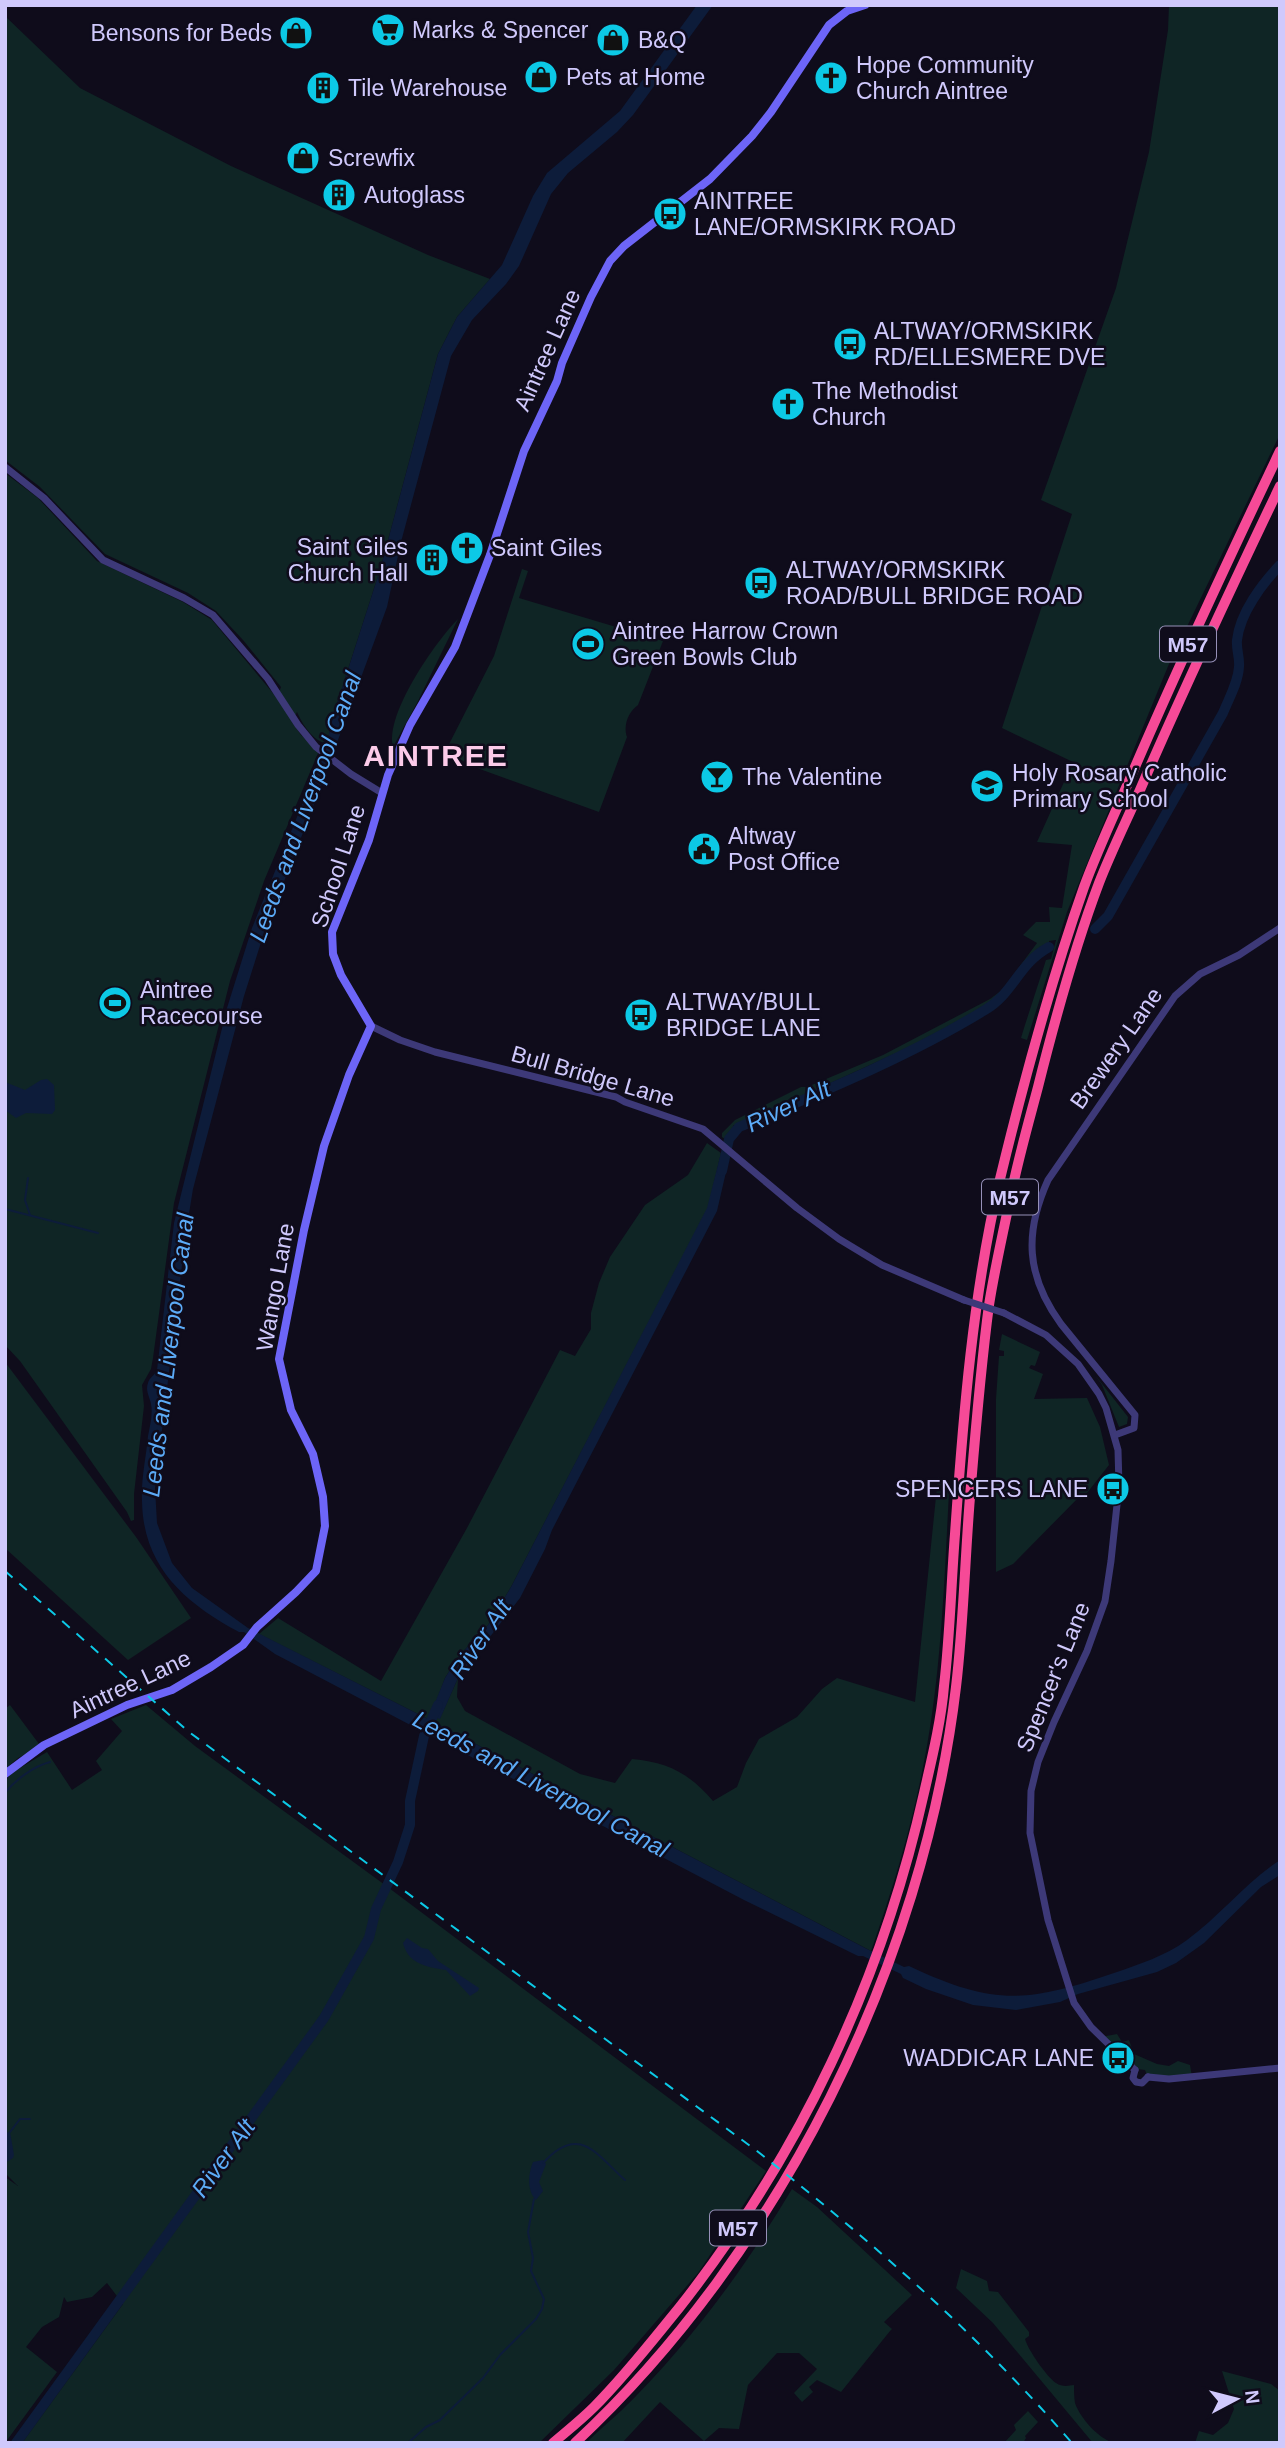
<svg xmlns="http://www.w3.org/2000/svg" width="1285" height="2448" viewBox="0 0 1285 2448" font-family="Arial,sans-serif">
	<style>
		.green { fill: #0f2525 }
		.water { fill: #0d1c3a }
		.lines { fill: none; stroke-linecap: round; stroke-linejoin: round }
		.stream { stroke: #0d1c3a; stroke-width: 2 }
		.river { stroke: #0d1c3a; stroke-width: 10 }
		.tertiary { stroke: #3d3978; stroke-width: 7 }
		.secondary { stroke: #6d65f7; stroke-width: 8 }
		.motorway { stroke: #f64a97; stroke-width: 10 }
		.rail { stroke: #0cc9e6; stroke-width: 2; stroke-dasharray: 10 9; stroke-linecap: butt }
		.tertiary-bridge { stroke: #3d3978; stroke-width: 7 }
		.labels { text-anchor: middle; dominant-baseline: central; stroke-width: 5; stroke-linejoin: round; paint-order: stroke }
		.shield { fill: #0f0c1b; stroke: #9690b8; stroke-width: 2 }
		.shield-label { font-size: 21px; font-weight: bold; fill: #d0c9fc }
		.poi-label { font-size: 23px; fill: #d0c9fc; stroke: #0f0c1b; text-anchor: start }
		.street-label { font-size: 23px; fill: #d0c9fc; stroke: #0f0c1b }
		.water-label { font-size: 24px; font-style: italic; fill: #5cabf7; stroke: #0f0c1b }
		.district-label { font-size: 30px; font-weight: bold; letter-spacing: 2px; fill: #fccbe9; stroke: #0f0c1b }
	</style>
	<rect width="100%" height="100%" fill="#0f0c1b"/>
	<g class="green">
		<path d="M1169 5 1280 7V434L1169 664 1067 912 1027 1040 1021 1038 1024 1028 1046 960 1051 959 1056 940 1049 941V943L1029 956 1002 994 979 1011 903 1050 791 1101 788 1099 789 1102 737 1126 733 1125 736 1128 727 1141 722 1137V1133L735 1120 801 1087H807L883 1055 990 999 1002 990 1037 943 1023 935 1036 922H1050L1049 907 1062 908 1072 845 1037 842 1073 762 1002 728 1072 514 1041 500 1116 288 1149 152 1168 30Z"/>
		<path d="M5 16 80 88 231 166 428 255 490 279 457 317 438 354 380 570 333 716 327 744C312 740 303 725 297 712L292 722 301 735 319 751 264 881 230 981 174 1203 153 1358 151 1369 142 1385 144 1406 134 1494V1520L131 1521 127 1512 20 1361 5 1345V473L38 498 97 561 183 602 212 620 277 698 281 687 243 640 216 611 188 593 105 554 40 487 5 460Z"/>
		<path d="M522 569 528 571 519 598 663 641 638 705C628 712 623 726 627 737L599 812 477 768 445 752 494 656Z"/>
		<path d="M458 619 418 701 393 747C384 715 436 641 458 619Z"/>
		<path d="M707 1143 721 1153 708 1208 511 1587 488 1625 459 1656 445 1678 431 1715 440 1718 458 1678 457 1697 465 1711 580 1774 615 1783 632 1759C668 1762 690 1774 713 1801L737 1787 746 1763 759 1739 797 1717 822 1689 837 1678 915 1702 938 1477 949 1492C944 1587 941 1684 921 1777 909 1836 891 1894 871 1951L424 1717 259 1634 278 1618 381 1681 467 1528 560 1350 575 1356 591 1329V1313L599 1283 610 1257 645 1205 688 1175Z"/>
		<path d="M1002 1334 1040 1352 1035 1366 1031 1365 1029 1368 1043 1374 1034 1399 1087 1398 1100 1427 1109 1465 1087 1493 1082 1494 1013 1564 996 1572V1399L999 1356H1004V1351L999 1350Z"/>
		<path d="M5 1362 136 1537 191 1618 128 1660 5 1548Z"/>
		<path d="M1095 1375 1128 1417 1127 1424 1119 1427 1102 1385Z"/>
		<path d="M10 1705 39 1744 38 1748 18 1758 5 1769V1709Z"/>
		<path d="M146 1705 195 1746 385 1885 766 2171 698 2273 614 2370 539 2443H22L123 2304 107 2283 92 2297 67 2302 64 2297 59 2317 42 2327 26 2347 57 2372 5 2443V2177L18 2186 5 2173V1781L13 1772 47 1752 72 1790 102 1770 96 1761 122 1731 111 1719Z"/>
		<path d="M1117 2034 1122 2042 1129 2040 1134 2054 1157 2064 1169 2066 1178 2061 1190 2065 1192 2077H1148L1145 2070 1137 2069 1101 2037Z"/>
		<path d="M792 2189 817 2207 912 2295 884 2322 892 2329 890 2331 841 2392 817 2380 809 2387 813 2392 802 2402 794 2393 817 2369 799 2353H777L748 2385 739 2429 719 2428 704 2441 660 2402 622 2443H586C597 2432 610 2421 622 2410 688 2346 745 2268 792 2189Z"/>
		<path d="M961 2269 987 2281 989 2291 998 2292 1029 2332V2336L1025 2339C1028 2350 1047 2377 1056 2383 1062 2387 1068 2386 1074 2385 1074 2391 1074 2397 1075 2403 1080 2418 1099 2439 1114 2443H1093L993 2323 956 2288Z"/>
		<path d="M1222 2371 1271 2384 1280 2391V2443H1195L1199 2431 1213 2435 1228 2423 1234 2409Z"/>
		<path d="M1028 2411 1038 2422 1025 2436 1026 2438 1023 2443H1004L1016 2430 1014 2425Z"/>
	</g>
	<g class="water">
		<path d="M697 5H713L633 115 617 132 568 173 551 194 519 266 506 284 472 320 451 356 401 542 387 607 338 740 326 761 327 769 320 789 264 933 244 996 193 1189 186 1232 155 1488 157 1523 172 1563 192 1588 248 1628 424 1717 865 1948 904 1967 909 1966C994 2006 1026 2003 1114 1973 1140 1964 1165 1956 1187 1940 1220 1916 1245 1883 1280 1860V1875L1261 1887 1204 1943 1176 1963 1157 1972 1078 1994 1060 2002 1016 2010 973 2005 926 1989 903 1978 901 1974 863 1956H858L744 1900 275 1654 244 1632H239C185 1603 143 1567 142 1501 141 1479 146 1458 148 1436 150 1426 153 1414 151 1404 150 1397 145 1391 148 1383 149 1378 155 1375 157 1370L174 1223 227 1008 252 928 327 743 333 716 380 570 438 354 457 317 502 265 533 196 547 173 620 111Z"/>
		<path d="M47 1079 54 1085 55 1110 52 1114 26 1113 16 1118 5 1110V1082L25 1090 41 1080Z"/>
		<path d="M721 1153 729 1159 717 1211 552 1530 545 1549 520 1598 458 1678 440 1719 430 1715 445 1678 459 1656 488 1625 511 1587 707 1208Z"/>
		<path d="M407 1938 422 1948 428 1949 438 1961 479 1988 478 1991 470 1996 446 1970C427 1967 408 1964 403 1943Z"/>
		<path d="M10 2132 14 2155 13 2158 5 2163V2133Z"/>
		<path d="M543 2160 546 2164 539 2182 543 2191 536 2200C527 2191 528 2174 533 2162Z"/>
	</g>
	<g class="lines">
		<g class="stream">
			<path d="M28 1178 25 1200 30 1215"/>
			<path d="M5 1209 98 1233"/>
			<path d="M5 1793C15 1780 34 1766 50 1762"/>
			<path d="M10 2132 20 2119H30"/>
			<path d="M543 2163C579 2123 596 2154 625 2180"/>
			<path d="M408 2443 426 2427 440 2420 483 2378 500 2355 536 2319 542 2309 544 2299 531 2271 533 2258 528 2232 534 2199"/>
		</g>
		<g class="river">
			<path d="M1095 929 1108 916 1223 713C1229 698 1238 683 1239 667 1240 658 1236 649 1237 640 1240 613 1262 584 1280 565"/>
			<path d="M722 1171 729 1139 739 1127C820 1093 910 1056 985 1010 1014 993 1018 964 1049 947"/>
			<path d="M16 2443 324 2018 369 1938 376 1909 398 1862 410 1825V1801L424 1736 438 1705"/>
		</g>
		<g class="tertiary">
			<path d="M5 467 44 498 103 560 184 598 213 615 268 679 298 725 316 747 351 774 382 793"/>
			<path d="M371 1026 400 1040 435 1052 616 1097 625 1102 703 1129 797 1208 839 1239 882 1265 964 1300"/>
			<path d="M1004 1313 1046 1335 1078 1364 1099 1394 1106 1408 1118 1450 1119 1486 1111 1561 1105 1601 1087 1651 1054 1722 1038 1762 1031 1791 1030 1833 1048 1920 1074 2003 1091 2027 1135 2070"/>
			<path d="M1115 1435 1134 1428 1135 1415 1061 1324C1026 1276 1024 1233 1048 1180L1175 996 1200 974 1239 955 1280 928"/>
			<path d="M1135 2070 1133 2078 1136 2082 1142 2083 1148 2077"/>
			<path d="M1148 2077 1169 2079 1280 2068"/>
		</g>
		<path class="secondary" d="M5 1774 44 1745 127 1705 172 1690 211 1667 243 1645 257 1627 296 1592 316 1571 325 1526 323 1497 313 1454 291 1410 279 1359 304 1230 324 1146 349 1075 371 1026 341 975 333 954 332 932 369 840 388 775 410 725 455 647 490 555 524 451 557 381 562 363 591 297 610 261 624 246 710 179 752 136 771 112 829 25 847 11 865 5"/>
		<g class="motorway">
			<path d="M553 2443C567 2431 581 2420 594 2407 625 2376 652 2341 679 2308 799 2156 882 1981 924 1793 932 1758 941 1722 944 1686 950 1636 951 1585 955 1534 963 1418 973 1292 1000 1179 1024 1080 1050 983 1084 887 1099 846 1118 807 1135 767 1181 660 1230 556 1280 451"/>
			<path d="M575 2443C780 2252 923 1965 956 1687 964 1620 965 1552 971 1485 976 1425 981 1365 989 1305 995 1267 1004 1228 1012 1190 1019 1156 1029 1121 1038 1087 1055 1019 1074 949 1099 883 1113 847 1131 812 1146 776 1189 678 1234 582 1280 486"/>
		</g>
		<path class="rail" d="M5 1571 189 1732 757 2151C870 2240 978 2334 1072 2443"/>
		<path class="tertiary-bridge" d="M964 1300 1004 1313"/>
	</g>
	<defs>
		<symbol id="supermarket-disc" viewBox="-11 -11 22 22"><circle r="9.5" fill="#0cc9e6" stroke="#0f0c1b"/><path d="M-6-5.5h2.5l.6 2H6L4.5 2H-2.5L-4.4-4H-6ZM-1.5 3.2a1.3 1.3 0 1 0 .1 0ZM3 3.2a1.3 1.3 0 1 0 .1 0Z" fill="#111"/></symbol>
		<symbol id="shop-disc" viewBox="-11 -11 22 22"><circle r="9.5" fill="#0cc9e6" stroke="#0f0c1b"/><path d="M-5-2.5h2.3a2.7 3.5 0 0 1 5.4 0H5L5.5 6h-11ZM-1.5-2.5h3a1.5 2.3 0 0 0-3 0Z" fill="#111"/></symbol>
		<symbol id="church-disc" viewBox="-11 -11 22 22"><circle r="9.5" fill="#0cc9e6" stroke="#0f0c1b"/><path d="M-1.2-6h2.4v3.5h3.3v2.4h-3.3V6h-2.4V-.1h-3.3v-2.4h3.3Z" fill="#111"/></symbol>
		<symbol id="building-disc" viewBox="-11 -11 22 22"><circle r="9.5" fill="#0cc9e6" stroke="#0f0c1b"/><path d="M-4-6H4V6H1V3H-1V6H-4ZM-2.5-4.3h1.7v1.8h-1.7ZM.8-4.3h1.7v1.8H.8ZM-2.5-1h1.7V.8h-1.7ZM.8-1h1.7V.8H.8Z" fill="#111"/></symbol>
		<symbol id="bus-disc" viewBox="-11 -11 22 22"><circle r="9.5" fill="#0cc9e6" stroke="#0f0c1b"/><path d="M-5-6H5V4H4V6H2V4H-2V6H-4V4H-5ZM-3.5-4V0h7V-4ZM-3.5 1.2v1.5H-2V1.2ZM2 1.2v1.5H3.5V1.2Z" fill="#111"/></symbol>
		<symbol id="stadium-disc" viewBox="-11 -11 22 22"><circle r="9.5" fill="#0cc9e6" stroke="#0f0c1b"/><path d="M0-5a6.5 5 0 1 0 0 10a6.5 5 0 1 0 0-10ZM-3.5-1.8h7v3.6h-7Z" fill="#111"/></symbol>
		<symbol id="bar-disc" viewBox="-11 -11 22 22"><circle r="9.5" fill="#0cc9e6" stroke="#0f0c1b"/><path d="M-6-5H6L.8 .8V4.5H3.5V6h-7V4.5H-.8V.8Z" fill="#111"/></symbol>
		<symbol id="school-disc" viewBox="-11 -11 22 22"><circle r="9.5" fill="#0cc9e6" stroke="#0f0c1b"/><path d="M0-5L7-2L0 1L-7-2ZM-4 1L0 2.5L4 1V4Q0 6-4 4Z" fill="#111"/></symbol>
		<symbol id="civic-disc" viewBox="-11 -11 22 22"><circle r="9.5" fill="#0cc9e6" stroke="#0f0c1b"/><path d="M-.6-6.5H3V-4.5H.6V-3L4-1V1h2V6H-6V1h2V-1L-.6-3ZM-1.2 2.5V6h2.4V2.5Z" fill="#111"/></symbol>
	</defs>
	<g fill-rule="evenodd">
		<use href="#supermarket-disc" x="369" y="11" width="38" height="38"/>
		<use href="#shop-disc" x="277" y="14" width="38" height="38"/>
		<use href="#shop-disc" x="594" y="21" width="38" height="38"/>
		<use href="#shop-disc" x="522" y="58" width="38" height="38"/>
		<use href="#church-disc" x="812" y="59" width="38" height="38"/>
		<use href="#building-disc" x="304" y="69" width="38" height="38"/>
		<use href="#shop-disc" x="284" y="139" width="38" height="38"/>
		<use href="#building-disc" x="320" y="176" width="38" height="38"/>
		<use href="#bus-disc" x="651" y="195" width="38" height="38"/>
		<use href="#bus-disc" x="831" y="325" width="38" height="38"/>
		<use href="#church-disc" x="769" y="385" width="38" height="38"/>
		<use href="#church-disc" x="448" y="529" width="38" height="38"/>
		<use href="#building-disc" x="413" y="541" width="38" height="38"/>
		<use href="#bus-disc" x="742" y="564" width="38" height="38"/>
		<use href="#stadium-disc" x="569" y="625" width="38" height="38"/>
		<use href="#bar-disc" x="698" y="758" width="38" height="38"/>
		<use href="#school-disc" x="968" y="767" width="38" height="38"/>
		<use href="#civic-disc" x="685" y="830" width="38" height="38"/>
		<use href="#stadium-disc" x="96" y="984" width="38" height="38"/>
		<use href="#bus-disc" x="622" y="996" width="38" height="38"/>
		<use href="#bus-disc" x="1094" y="1470" width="38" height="38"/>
		<use href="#bus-disc" x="1099" y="2039" width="38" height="38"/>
	</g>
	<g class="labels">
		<g class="shield">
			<rect x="1160" y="626.5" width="56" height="35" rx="5"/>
			<rect x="982" y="1179.5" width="56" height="35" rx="5"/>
			<rect x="710" y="2210.5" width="56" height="35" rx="5"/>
		</g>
		<g class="shield-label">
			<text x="1188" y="644">M57</text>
			<text x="1010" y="1197">M57</text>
			<text x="738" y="2228">M57</text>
		</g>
		<g class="poi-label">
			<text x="412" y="30">Marks &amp; Spencer</text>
			<text x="272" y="33" text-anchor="end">Bensons for Beds</text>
			<text x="638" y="40">B&amp;Q</text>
			<text x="856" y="65">Hope Community<tspan x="856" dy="26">Church Aintree</tspan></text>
			<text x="566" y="77">Pets at Home</text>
			<text x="348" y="88">Tile Warehouse</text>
			<text x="328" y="158">Screwfix</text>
			<text x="364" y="195">Autoglass</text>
			<text x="694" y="201">AINTREE<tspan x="694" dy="26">LANE/ORMSKIRK ROAD</tspan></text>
			<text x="874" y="331">ALTWAY/ORMSKIRK<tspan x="874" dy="26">RD/ELLESMERE DVE</tspan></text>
			<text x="812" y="391">The Methodist<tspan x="812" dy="26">Church</tspan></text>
			<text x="408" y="547" text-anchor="end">Saint Giles<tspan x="408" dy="26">Church Hall</tspan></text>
			<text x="491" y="548">Saint Giles</text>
			<text x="786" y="570">ALTWAY/ORMSKIRK<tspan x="786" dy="26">ROAD/BULL BRIDGE ROAD</tspan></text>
			<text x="612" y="631">Aintree Harrow Crown<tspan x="612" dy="26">Green Bowls Club</tspan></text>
			<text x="1012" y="773">Holy Rosary Catholic<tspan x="1012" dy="26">Primary School</tspan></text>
			<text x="742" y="777">The Valentine</text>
			<text x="728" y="836">Altway<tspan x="728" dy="26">Post Office</tspan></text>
			<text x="140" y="990">Aintree<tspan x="140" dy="26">Racecourse</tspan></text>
			<text x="666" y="1002">ALTWAY/BULL<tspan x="666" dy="26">BRIDGE LANE</tspan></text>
			<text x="1088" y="1489" text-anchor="end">SPENCERS LANE</text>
			<text x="1094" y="2058" text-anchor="end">WADDICAR LANE</text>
		</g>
		<g class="street-label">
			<text transform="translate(547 350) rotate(-66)">Aintree Lane</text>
			<text transform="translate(338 866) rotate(-72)">School Lane</text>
			<text transform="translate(1116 1048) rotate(-55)">Brewery Lane</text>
			<text transform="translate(593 1076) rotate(16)">Bull Bridge Lane</text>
			<text transform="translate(275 1287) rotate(-80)">Wango Lane</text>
			<text transform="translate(1053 1677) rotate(-68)">Spencer's Lane</text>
			<text transform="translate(130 1684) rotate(-25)">Aintree Lane</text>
		</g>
		<g class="water-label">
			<text transform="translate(305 807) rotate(-70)">Leeds and Liverpool Canal</text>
			<text transform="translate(788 1106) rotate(-25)">River Alt</text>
			<text transform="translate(168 1355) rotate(-83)">Leeds and Liverpool Canal</text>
			<text transform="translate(480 1639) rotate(-56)">River Alt</text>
			<text transform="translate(541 1784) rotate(28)">Leeds and Liverpool Canal</text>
			<text transform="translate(223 2158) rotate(-54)">River Alt</text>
		</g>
		<g class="district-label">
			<text x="436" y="755">AINTREE</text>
		</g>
	</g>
	<rect width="1285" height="2448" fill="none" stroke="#d0c9fc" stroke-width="14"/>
	<g transform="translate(1236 2399) rotate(83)" stroke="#0f0c1b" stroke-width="5" paint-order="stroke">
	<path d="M0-5L12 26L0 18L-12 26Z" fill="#d0c9fc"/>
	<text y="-10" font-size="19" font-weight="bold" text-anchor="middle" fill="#d0c9fc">N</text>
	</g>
</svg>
